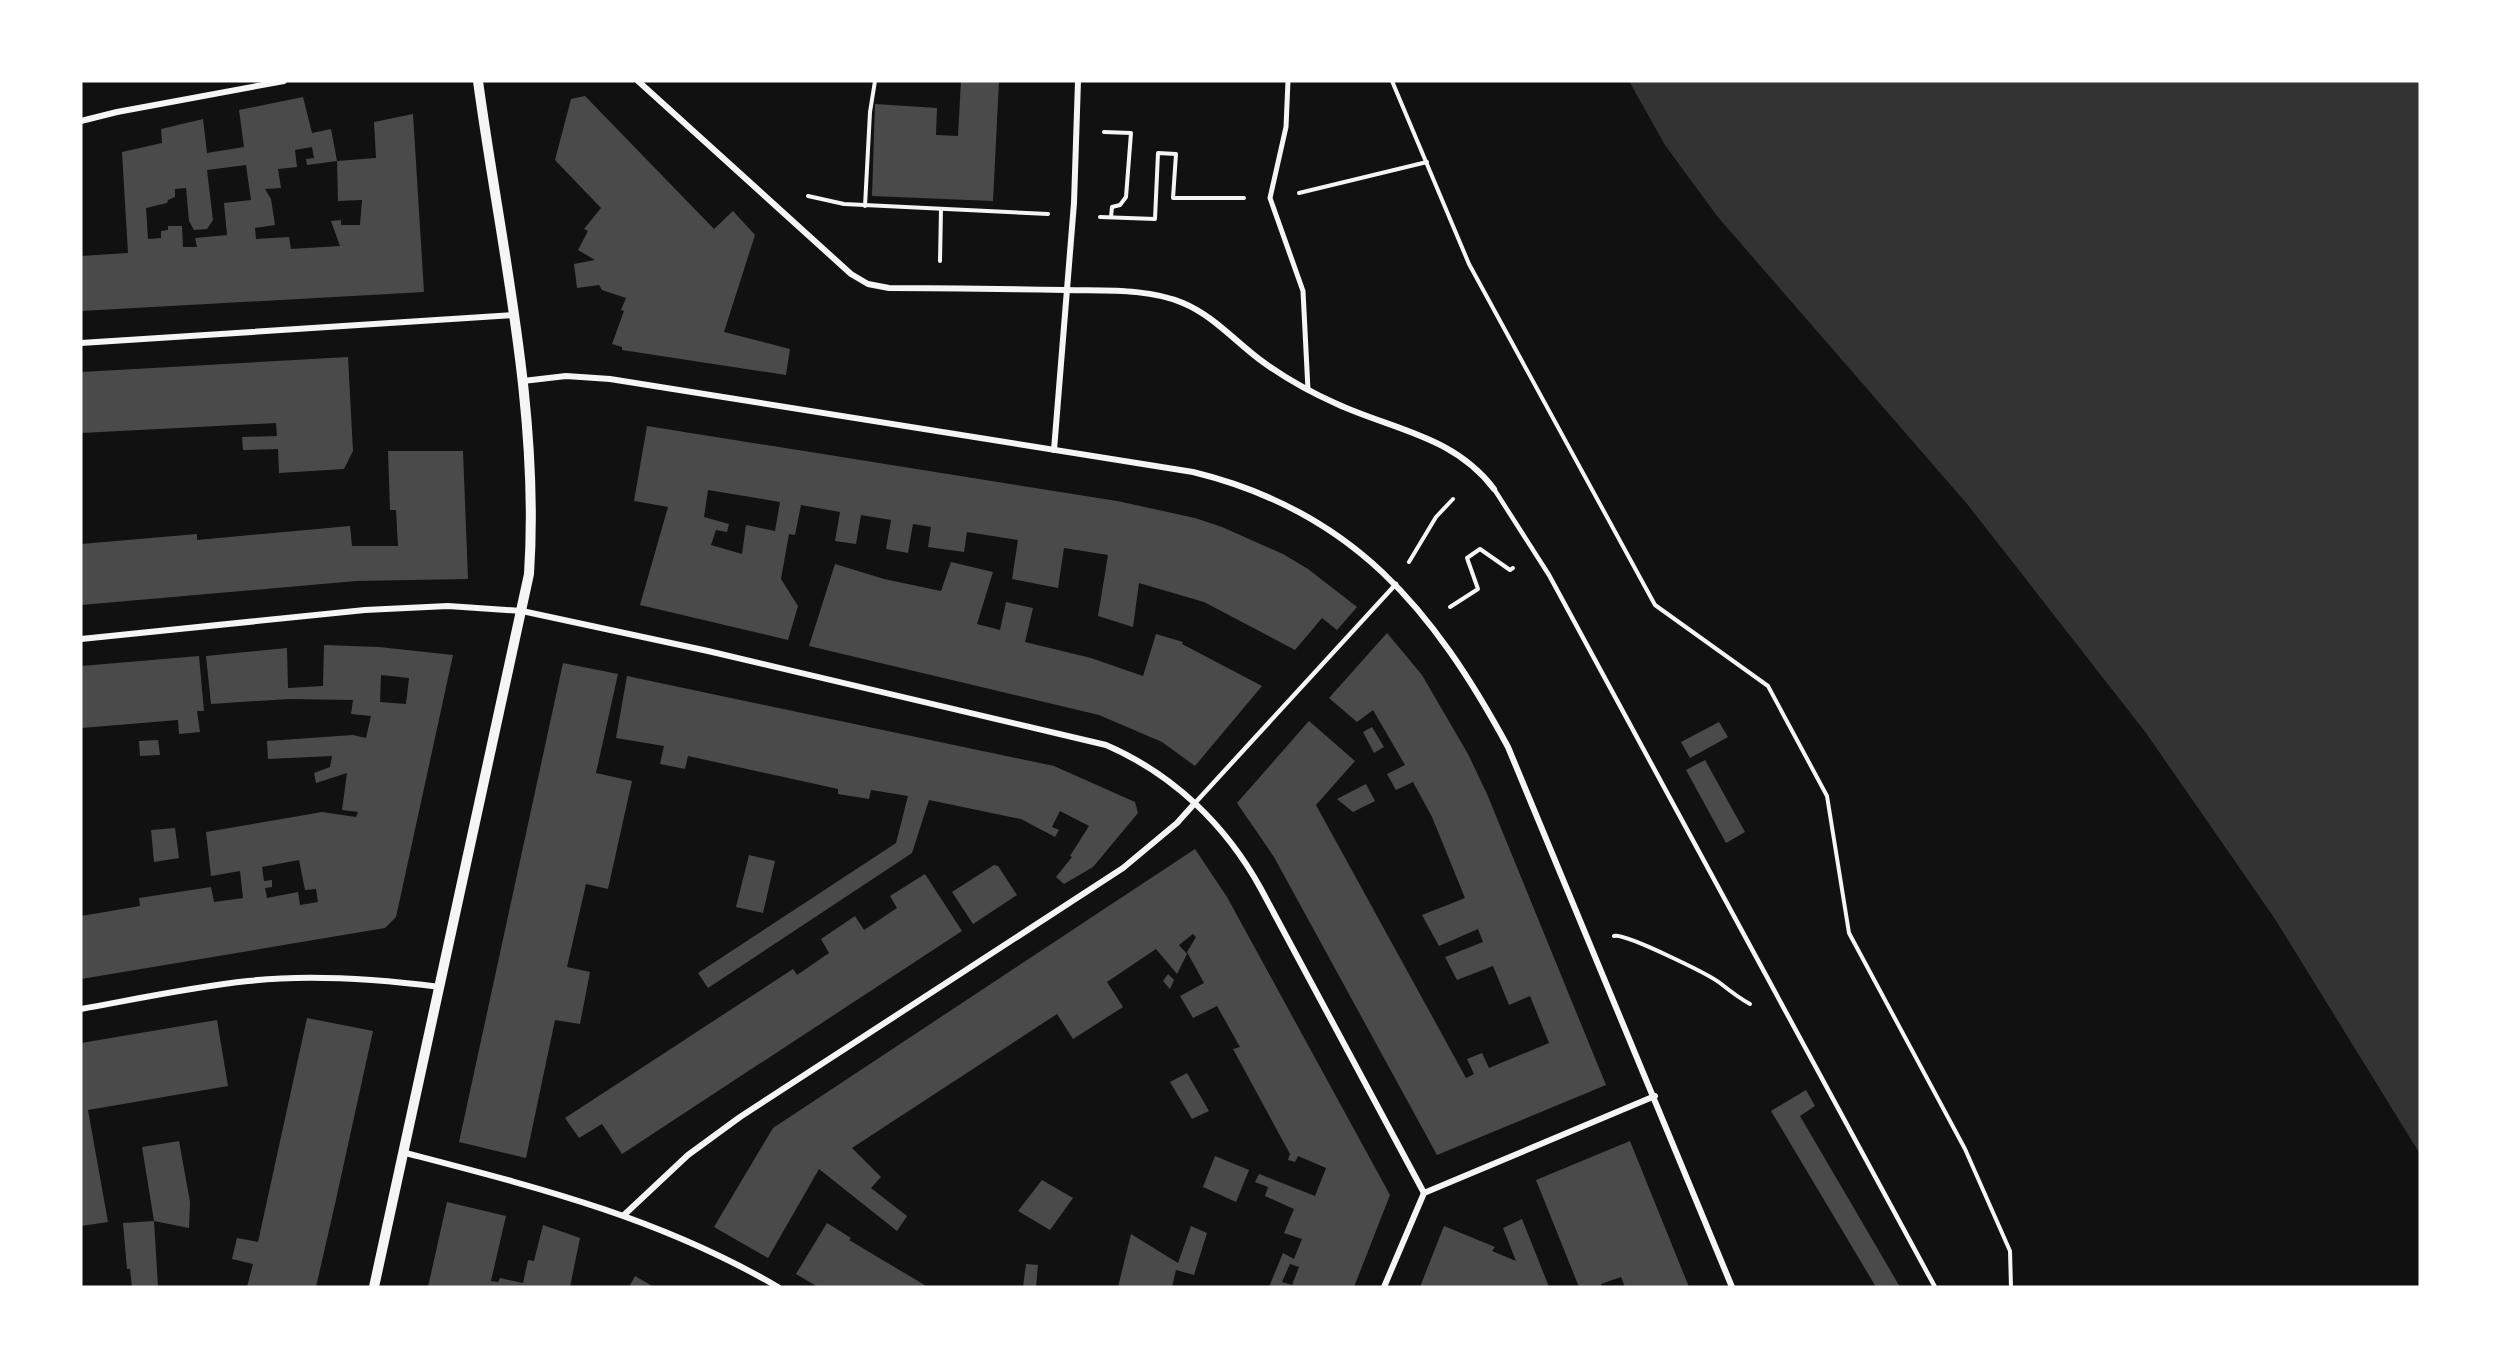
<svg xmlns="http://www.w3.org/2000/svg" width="2501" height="1368" viewBox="0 0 2501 1368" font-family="'Open Sans',sans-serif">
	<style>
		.water { fill: #333 }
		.building { fill: #4a4a4a; fill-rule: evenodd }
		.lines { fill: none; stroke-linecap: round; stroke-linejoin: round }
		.path { stroke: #f5f5f5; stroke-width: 4 }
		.service { stroke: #f5f5f5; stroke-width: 4.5 }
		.pedestrian { stroke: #f5f5f5; stroke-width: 5 }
		.minor { stroke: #f5f5f5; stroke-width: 6 }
		.tertiary { stroke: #f5f5f5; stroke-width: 10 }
	</style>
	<rect width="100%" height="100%" fill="#111"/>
	<path class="water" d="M1629 81H2420V1154L2275 919 2146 733 1968 505 1717 216 1665 145Z"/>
	<g class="building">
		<path d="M961 81H999L993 201 872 196 875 104 937 108 936 135 958 136Z"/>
		<path d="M585 96 714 229 733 211 755 235 724 332 790 349 786 375 622 350V347L612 344 624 311 621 310 626 298 602 290 599 285 577 288 574 264 595 260 578 250 588 231 584 229 601 208 555 160 571 99Z"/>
		<path d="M303 97 312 133 331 129 337 161 376 158 374 122 413 114 424 292 81 311V256L128 253 122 152 162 143 161 129 203 119 207 153 244 147 239 110ZM312 147 314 158 306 159 307 165 337 161 338 201 362 200 360 225H341V220L331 221 340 246 291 249 289 237 256 239 255 228 275 225 271 199 265 189 281 188 278 169 297 167 295 150ZM246 165 251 200 224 203 227 235 195 238 197 247H183L182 226H168V230L161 231V238L148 239 146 208 167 203 168 200 175 197V189L186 188 189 221 194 230 207 229 213 220 207 170Z"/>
		<path d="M348 357 353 451 344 469 279 473 278 449 243 450 242 437 277 436 276 423 81 433V372Z"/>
		<path d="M647 426 1117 501 1195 518 1222 527 1283 554 1308 569 1357 607 1337 630 1322 618 1295 650 1204 602 1139 583 1133 627 1098 616 1108 555 1064 548 1058 588 1012 579 1018 540 967 532 964 552 928 547 931 527 913 524 908 553 886 549 891 520 861 515 856 544 835 541 840 512 801 505 795 535 789 534 781 579 798 606 788 640 640 605 668 507 634 501ZM708 490 780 502 775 531 746 525 742 554 711 545 716 530 727 532 729 524 704 517Z"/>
		<path d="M388 451H463L468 579 356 581 81 605V544L197 534V540L350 526 352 546H398L396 510H390Z"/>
		<path d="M951 562 993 572 977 624 1000 630 1006 602 1033 608 1025 642 1091 658 1143 676 1156 634 1183 642 1182 644 1262 686 1195 766 1162 742 1099 715 809 646 835 564 884 579 941 591Z"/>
		<path d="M1387 633 1422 675 1468 754 1487 794 1606 1085 1437 1155 1274 857 1237 803 1309 721 1355 761 1316 805 1466 1078 1474 1074 1467 1059 1482 1053 1489 1068 1549 1043 1530 996 1509 1005 1493 966 1457 980 1445 957 1483 942 1478 929 1439 946 1422 915 1465 898 1432 817 1413 782 1396 790 1387 774 1405 765 1373 710 1357 722 1329 698Z"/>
		<path d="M324 645 379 647 453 655 396 917 385 928 81 979V916L140 906 139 898 211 887 214 902 243 898 240 871 211 876 206 832 322 812 356 817 358 812 342 810 347 773 316 783 314 773 330 767 332 756 268 759 267 741 353 735 366 738 371 716 351 714 353 700 289 699 211 704 206 656 287 648 288 688 323 686ZM381 675 409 678 406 704 380 702ZM299 860 305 890 316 889 318 902 300 905 298 892 267 898 265 888 272 887V880L264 881 262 867Z"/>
		<path d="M199 656 204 711H197L200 732 179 734 178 720 81 728V666Z"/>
		<path d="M563 663 618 674 596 773 632 781 608 889 586 884 567 967 590 972 580 1024 555 1020 526 1158 459 1142Z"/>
		<path d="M627 676 1054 766 1135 802 1138 813 1093 867 1064 884 1056 877 1072 857 1070 856 1089 826 1060 811 1052 827 1059 830 1055 837 1021 819 929 800 912 853 708 988 698 973 896 843 908 796 871 790 869 799 838 794V789L688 756 685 769 660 764 664 746 616 738Z"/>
		<path d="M1719 722 1728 737 1690 758 1681 742Z"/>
		<path d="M1372 727 1384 747 1374 753 1363 732Z"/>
		<path d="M158 740 160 755 140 756 139 741Z"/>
		<path d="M1705 760 1745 832 1726 843 1686 770Z"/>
		<path d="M1366 784 1375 801 1353 812 1337 799Z"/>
		<path d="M175 828 179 858 154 862 151 830Z"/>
		<path d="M1195 849 1227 897 1390 1195 1354 1287H1269L1283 1253 1294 1259 1302 1239 1284 1233 1294 1209 1265 1196 1268 1187 1255 1182 1259 1174 1315 1196 1326 1168 1298 1156 1295 1162 1288 1160 1290 1154 1233 1049 1240 1047 1217 1006 1193 1018 1180 996 1204 983 1187 952 1196 937 1193 934 1179 945 1187 954 1177 974 1156 949 1107 982 1123 1007 1073 1039 1057 1014 852 1148 881 1177 871 1188 907 1216 897 1231 819 1169 768 1258 714 1227 773 1128ZM1290 1264 1299 1267 1292 1285 1282 1282Z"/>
		<path d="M749 855 775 861 763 913 736 907Z"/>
		<path d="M994 865 998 866 1017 895 973 924 952 892Z"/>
		<path d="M925 874 962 931 622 1154 602 1124 579 1138 565 1118 793 969 797 975 829 953 821 939 855 916 864 930 897 908 890 896Z"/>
		<path d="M1168 974 1174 980 1170 989 1163 981Z"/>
		<path d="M307 1018 373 1031 335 1204 316 1287H247L253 1264 232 1259 237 1238 258 1242Z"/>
		<path d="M217 1020 228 1086 88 1110 108 1222 81 1226V1043Z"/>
		<path d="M1187 1073 1209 1111 1192 1119 1170 1082Z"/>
		<path d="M1806 1090 1815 1106 1800 1116 1900 1287H1876L1771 1111Z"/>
		<path d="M179 1141 190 1202 189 1228 154 1221 142 1147Z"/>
		<path d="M1630 1141 1676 1255 1689 1287H1625L1621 1277 1601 1284 1602 1287H1579L1536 1180Z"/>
		<path d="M1215 1156 1249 1170 1236 1202 1203 1187Z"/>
		<path d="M1042 1180 1073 1198 1050 1230 1018 1211Z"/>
		<path d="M447 1202 506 1216 491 1281 498 1282 500 1278 523 1283 528 1260 534 1261 543 1225 580 1238 570 1287H428Z"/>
		<path d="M1522 1219 1549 1287H1420L1444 1226 1495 1247 1492 1251 1516 1261 1503 1228Z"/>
		<path d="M154 1221 158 1287H132L130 1269H127L123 1223Z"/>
		<path d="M827 1223 851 1238 849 1240 928 1287H818L796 1274Z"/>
		<path d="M1191 1226 1207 1233 1194 1275 1176 1270 1172 1287H1118L1131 1234 1178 1263Z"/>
		<path d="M1026 1264 1038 1265 1036 1287H1023Z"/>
		<path d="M635 1276 654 1287H629Z"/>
	</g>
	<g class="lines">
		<g class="path">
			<path d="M1392 81 1469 264 1655 605 1768 686 1827 796 1849 933 1965 1149 2010 1251 2011 1287"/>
			<path d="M1104 132 1131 133 1126 197 1120 205 1112 207 1111 217"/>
			<path d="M1299 193 1427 162"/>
			<path d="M808 196 844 204 1048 214"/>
			<path d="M865 206 870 112 875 81"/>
			<path d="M1100 217 1155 219 1158 153 1176 154 1173 198H1244"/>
			<path d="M940 261 941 209"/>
			<path d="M1409 562 1436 517 1453 499"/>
			<path d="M1450 607 1478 589 1467 558 1480 549 1510 570 1513 568"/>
			<path d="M1614 936C1625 933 1708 974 1720 983 1730 991 1739 998 1750 1004"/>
		</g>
		<g class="service">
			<path d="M1494 489 1549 575 1935 1287"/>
			<path d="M1195 803 1396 584"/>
		</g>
		<path class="pedestrian" d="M1288 81 1286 127 1270 198 1303 291 1308 390"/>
		<g class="minor">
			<path d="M638 81 851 274 868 284 889 288C948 288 1007 289 1066 290 1103 291 1148 288 1183 303 1212 315 1234 340 1259 359 1283 377 1310 392 1337 404 1394 430 1454 436 1494 489"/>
			<path d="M81 121 117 112 284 81"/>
			<path d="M81 343 514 315"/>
			<path d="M523 381 566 376 610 379 1193 472C1353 511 1433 609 1508 747L1732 1287"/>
			<path d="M1054 450 1074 203 1078 81"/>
			<path d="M81 639 365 610 448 606 522 611 708 651 1106 745C1173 774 1226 825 1261 889L1424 1193"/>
			<path d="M81 1009C136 999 192 987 248 981 311 974 377 979 440 987"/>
			<path d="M402 1152C536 1187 658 1217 778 1287"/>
			<path d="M624 1215 688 1155 740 1117 1123 868 1177 823 1195 803"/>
			<path d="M1384 1287 1424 1193 1655 1096"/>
		</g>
		<path class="tertiary" d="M374 1287 529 574C540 410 500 243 478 81"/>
	</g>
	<rect width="2501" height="1368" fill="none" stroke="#ffffff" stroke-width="165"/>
</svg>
